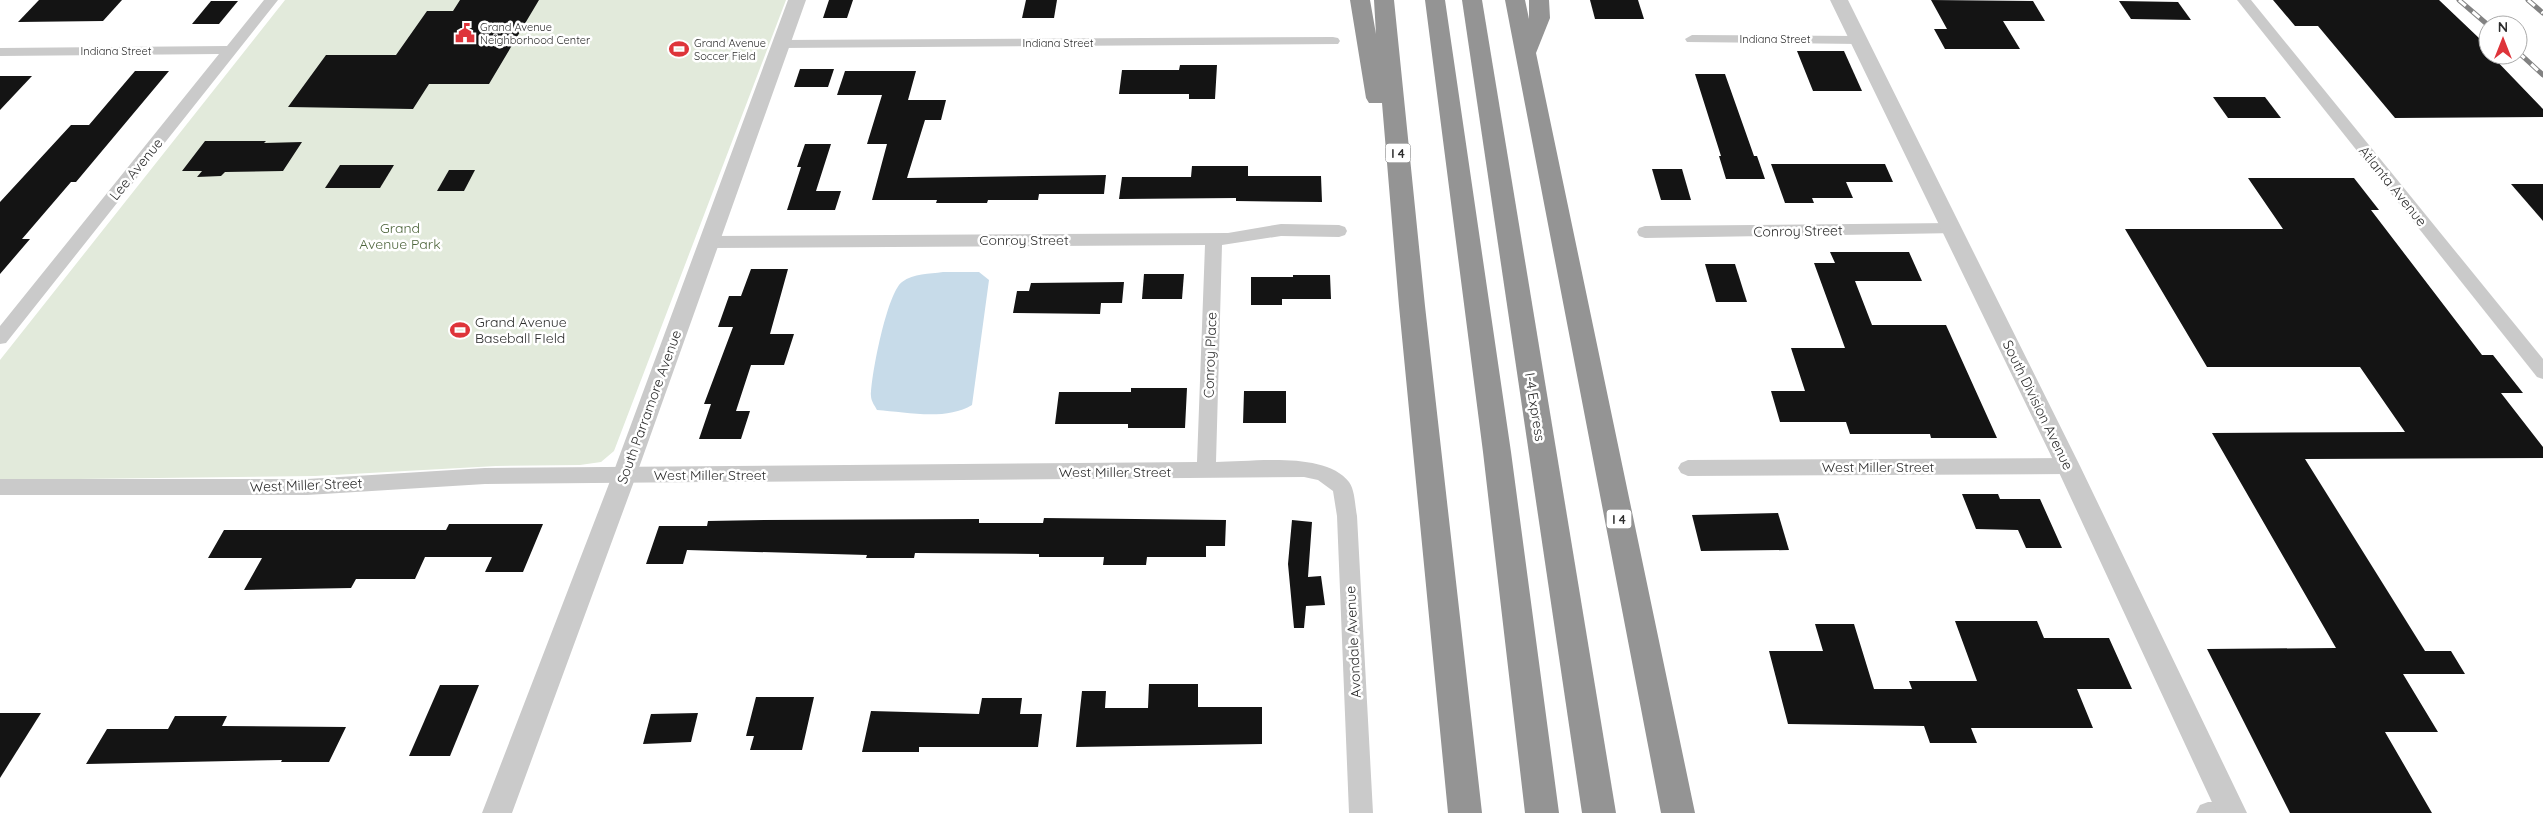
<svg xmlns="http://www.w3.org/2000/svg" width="2543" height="813" viewBox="0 0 2543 813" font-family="Quicksand,sans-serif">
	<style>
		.green { fill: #e2eadb }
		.water { fill: #c7dbe9 }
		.building { fill: #141414 }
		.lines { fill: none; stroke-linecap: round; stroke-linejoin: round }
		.minor { fill: #cacaca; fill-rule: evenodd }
		.tertiary { fill: #cacaca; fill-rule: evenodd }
		.motorway { fill: #949494; fill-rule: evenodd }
		.rail-casing { stroke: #828282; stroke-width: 5 }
		.rail { stroke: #fff; stroke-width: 3; stroke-dasharray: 9; stroke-linecap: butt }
		.labels { text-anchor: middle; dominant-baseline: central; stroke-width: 5; stroke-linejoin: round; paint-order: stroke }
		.far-poi-label { font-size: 11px; fill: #2d2d2d; stroke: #fff; text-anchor: start }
		.far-street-label { font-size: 11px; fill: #2d2d2d; stroke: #fff }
		.shield { fill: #fff; stroke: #6c6c6c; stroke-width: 1 }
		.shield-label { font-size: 12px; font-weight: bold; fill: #2d2d2d }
		.street-label { font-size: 14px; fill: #2d2d2d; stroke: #fff }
		.park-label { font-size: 14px; fill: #4e663c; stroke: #fff }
		.poi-label { font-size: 14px; fill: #2d2d2d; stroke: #fff; text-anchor: start }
	</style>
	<rect width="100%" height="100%" fill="#fff"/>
	<path class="green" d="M285 0H786L614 451 601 462 580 465 496 466 315 476 0 480V360Z"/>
	<path class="water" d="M943 272H979L989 280 972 405C946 421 906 412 877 410 875 406 871 401 871 396 871 376 887 293 902 282 914 273 929 274 943 272Z"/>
	<g class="building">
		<path d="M39 0H122L103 21 18 22Z"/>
		<path d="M460 0H539L489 84H429L413 109 288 107 326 55H396L427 11H453Z"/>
		<path d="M829 0H853L847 18H823Z"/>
		<path d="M1026 0H1057L1054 18H1022Z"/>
		<path d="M1590 0H1638L1644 19H1595Z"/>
		<path d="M1931 0 2033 1 2045 21H2003L2020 49H1945L1934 29H1947Z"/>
		<path d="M2273 0H2439L2480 39H2488V55H2491L2543 109V117L2395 118 2318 26H2295Z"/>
		<path d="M211 1H238L219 24H192Z"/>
		<path d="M2119 1 2178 2 2191 20 2131 19Z"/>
		<path d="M1797 51H1844L1862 91H1813Z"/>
		<path d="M1180 65H1217L1215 99H1189V94H1119L1122 70H1179Z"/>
		<path d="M800 69H834L828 87H794Z"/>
		<path d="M135 71H169L76 182H71L22 239H30L0 274V202L71 125H89Z"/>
		<path d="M845 71H916L908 100H946L941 120H925L907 178 1106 175 1104 194H1039L1038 200H988L987 203H936L937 200H872L887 144H867L882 95H837Z"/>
		<path d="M1695 74H1725L1754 156H1757L1765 179H1726L1719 156H1721Z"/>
		<path d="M0 76H32L0 110Z"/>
		<path d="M2213 97H2265L2281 118H2228Z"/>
		<path d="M205 141H266L264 143 302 142 283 171 225 172 221 176 197 177 202 171H182Z"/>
		<path d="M805 144H831L816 191H841L835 210H787L801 167H797Z"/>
		<path d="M1771 164H1885L1893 182H1846L1853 198H1812L1814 203H1785Z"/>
		<path d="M340 165H394L380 188H325Z"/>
		<path d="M1192 166H1248V176H1321L1322 202 1236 201V198L1119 199 1122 177H1191Z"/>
		<path d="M1652 169H1682L1691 200H1661Z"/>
		<path d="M449 170H475L464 191H437Z"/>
		<path d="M2248 178H2354L2379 210H2371L2482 355H2493L2523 393H2501L2543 447V458L2305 459 2425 651H2451L2465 674H2403L2438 732H2385L2432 813H2290L2207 649 2336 648 2212 433 2405 432 2360 367H2207L2125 229H2283Z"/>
		<path d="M2511 184H2543V221Z"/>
		<path d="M1830 252H1909L1922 281H1855L1872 325H1946L1997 438H1931L1930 434H1850L1846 422H1780L1771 391H1805L1791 348H1845L1814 263H1835Z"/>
		<path d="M1705 264H1735L1747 302H1716Z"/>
		<path d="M751 269H788L770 334H794L784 365H751L736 411H750L741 439H699L711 404H704L733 327H718L729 296H741Z"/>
		<path d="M1144 274H1184L1182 299H1142Z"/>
		<path d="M1293 275H1330L1331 299H1282V305H1251V277H1293Z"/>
		<path d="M1124 282 1122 303H1101L1100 314 1013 313 1017 291H1029L1031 283Z"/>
		<path d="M1131 388H1187L1185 428H1128V424H1055L1059 392H1131Z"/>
		<path d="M1244 391H1286V423H1243Z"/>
		<path d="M1962 494H1998L2000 499H2040L2062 548H2026L2018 530 1976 529Z"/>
		<path d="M1778 513 1789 550 1701 551 1692 515Z"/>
		<path d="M1044 518 1226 520 1225 546H1206V557H1147L1146 565H1103L1104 557H1039V554L915 553 914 558H866L867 555 687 550 683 564H646L659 526H707L708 521 764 520 979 519V523H1043Z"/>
		<path d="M1292 520 1312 522 1308 577 1321 576 1325 605 1306 606 1304 628H1294L1288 564Z"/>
		<path d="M449 524H543L523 572H485L492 557H425L415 579H356L351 588 244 590 262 558H208L224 530H446Z"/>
		<path d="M1955 621H2037L2044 638H2109L2132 689H2077L2093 728H1971L1977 743H1930L1924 726 1788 724 1769 651H1823L1815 624H1854L1874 689H1912L1909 681H1977Z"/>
		<path d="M1149 684H1198V707H1262V744L1076 747 1082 691H1106L1105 708H1148Z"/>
		<path d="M440 685H479L450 756H409Z"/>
		<path d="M756 697H814L802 750H750L754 736H746Z"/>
		<path d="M982 698H1022L1020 714H1042L1038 747H919V752H862L871 711 979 714Z"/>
		<path d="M0 713H41L0 778Z"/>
		<path d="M698 713 691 742 643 744 651 714Z"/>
		<path d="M175 716H227L222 726 346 727 329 762H281L282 760 86 764 107 729H168Z"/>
	</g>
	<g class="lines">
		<g class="minor">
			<path d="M264 0H278L6 343 0 344V326L219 54 0 56V48L227 46Z"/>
			<path d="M2237 0H2251L2543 359V379L2537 377Z"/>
			<path d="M1692 35 1858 36 1865 40 1858 44 1687 42 1685 39Z"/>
			<path d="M1333 37 1338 38 1340 41 1338 44 782 48 775 44 782 40Z"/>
			<path d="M1952 223 1958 225 1960 229 1958 233 1645 238 1639 236 1637 232 1639 228 1645 226Z"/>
			<path d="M1281 224 1339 225 1345 227 1347 231 1345 235 1339 237 1281 236 1222 245 1216 462C1252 462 1325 451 1349 482 1355 490 1355 506 1357 516L1373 813H1349L1337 516 1333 491 1318 480 1304 477 485 484 307 495H0V479H307L485 468 1197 462 1205 245 709 248 703 246 701 242 703 238 709 236 1228 233Z"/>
			<path d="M2068 458 2075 461 2078 466 2075 471 2068 474 1688 476 1681 473 1678 468 1681 463 1688 460Z"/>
			<path d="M2208 802H2232L2240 805 2244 813H2196L2200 805Z"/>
		</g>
		<g class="tertiary">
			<path d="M788 0H806L636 476 512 813H482L612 476Z"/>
			<path d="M1830 0H1848L2080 466 2247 813H2217L2056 466Z"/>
		</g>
		<g class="motorway">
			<path d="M1350 0H1370L1376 34 1374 0H1394L1425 306 1482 813H1448L1399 306 1382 103H1369L1366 98Z"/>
			<path d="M1425 0H1445L1511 452 1559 813H1525L1483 452Z"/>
			<path d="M1462 0H1482L1616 813H1582Z"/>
			<path d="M1505 0H1525L1529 19V0H1549L1550 18 1536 53 1695 813H1661Z"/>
		</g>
		<defs>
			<g id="rail">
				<path d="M2459 0 2488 25"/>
				<path d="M2528 0 2543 13"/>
				<path d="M2518 52 2543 75"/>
			</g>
		</defs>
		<use href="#rail" class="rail-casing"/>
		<use href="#rail" class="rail"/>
	</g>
	<defs>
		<symbol id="civic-bare" viewBox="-9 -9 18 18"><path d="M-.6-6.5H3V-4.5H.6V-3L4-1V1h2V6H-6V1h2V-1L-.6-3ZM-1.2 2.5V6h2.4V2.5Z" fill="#de343a" stroke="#fff" stroke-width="2.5" paint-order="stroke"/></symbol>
		<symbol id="stadium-bare" viewBox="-9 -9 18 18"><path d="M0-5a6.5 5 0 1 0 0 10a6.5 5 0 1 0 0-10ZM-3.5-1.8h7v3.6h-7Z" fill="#de343a" stroke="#fff" stroke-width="2.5" paint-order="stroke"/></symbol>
	</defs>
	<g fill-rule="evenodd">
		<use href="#civic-bare" x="451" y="19" width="28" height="28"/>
		<use href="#stadium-bare" x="665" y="35" width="28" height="28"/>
		<use href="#stadium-bare" x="446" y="316" width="28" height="28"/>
	</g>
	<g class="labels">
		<g class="far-poi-label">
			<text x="480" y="27">Grand Avenue<tspan x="480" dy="13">Neighborhood Center</tspan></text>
			<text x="694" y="43">Grand Avenue<tspan x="694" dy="13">Soccer Field</tspan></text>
		</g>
		<g class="far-street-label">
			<text x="1775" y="39">Indiana Street</text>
			<text x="1058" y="43">Indiana Street</text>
			<text x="116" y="51">Indiana Street</text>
		</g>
		<g class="shield">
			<rect x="1385.5" y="143.5" width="25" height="19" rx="4"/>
			<rect x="1606.5" y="509.5" width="25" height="19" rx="4"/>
		</g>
		<g class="shield-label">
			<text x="1398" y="153">I 4</text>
			<text x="1619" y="519">I 4</text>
		</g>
		<g class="street-label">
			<text transform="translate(136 169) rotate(-51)">Lee Avenue</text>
			<text transform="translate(2393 186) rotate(51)">Atlanta Avenue</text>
			<text transform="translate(1798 231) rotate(-1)">Conroy Street</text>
			<text x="1024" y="240">Conroy Street</text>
			<text transform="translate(1210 355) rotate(-88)">Conroy Place</text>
			<text transform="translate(2038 405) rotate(64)">South Division Avenue</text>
			<text transform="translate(649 407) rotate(-70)">South Parramore Avenue</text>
			<text transform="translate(1535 407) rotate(81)">I-4 Express</text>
			<text x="1878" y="467">West Miller Street</text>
			<text x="1115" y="472">West Miller Street</text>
			<text x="710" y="475">West Miller Street</text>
			<text transform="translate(306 485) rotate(-2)">West Miller Street</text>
			<text transform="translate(1353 642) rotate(-93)">Avondale Avenue</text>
		</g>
		<g class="park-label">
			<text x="400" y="228">Grand<tspan x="400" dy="16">Avenue Park</tspan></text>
		</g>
		<g class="poi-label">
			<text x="475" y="322">Grand Avenue<tspan x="475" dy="16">Baseball FIeld</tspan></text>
		</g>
	</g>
	<g transform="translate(2503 40)"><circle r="24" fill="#ffffff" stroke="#ababab"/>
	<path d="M0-4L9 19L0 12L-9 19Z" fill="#de343a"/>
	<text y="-8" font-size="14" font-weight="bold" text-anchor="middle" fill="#2d2d2d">N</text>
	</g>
</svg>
